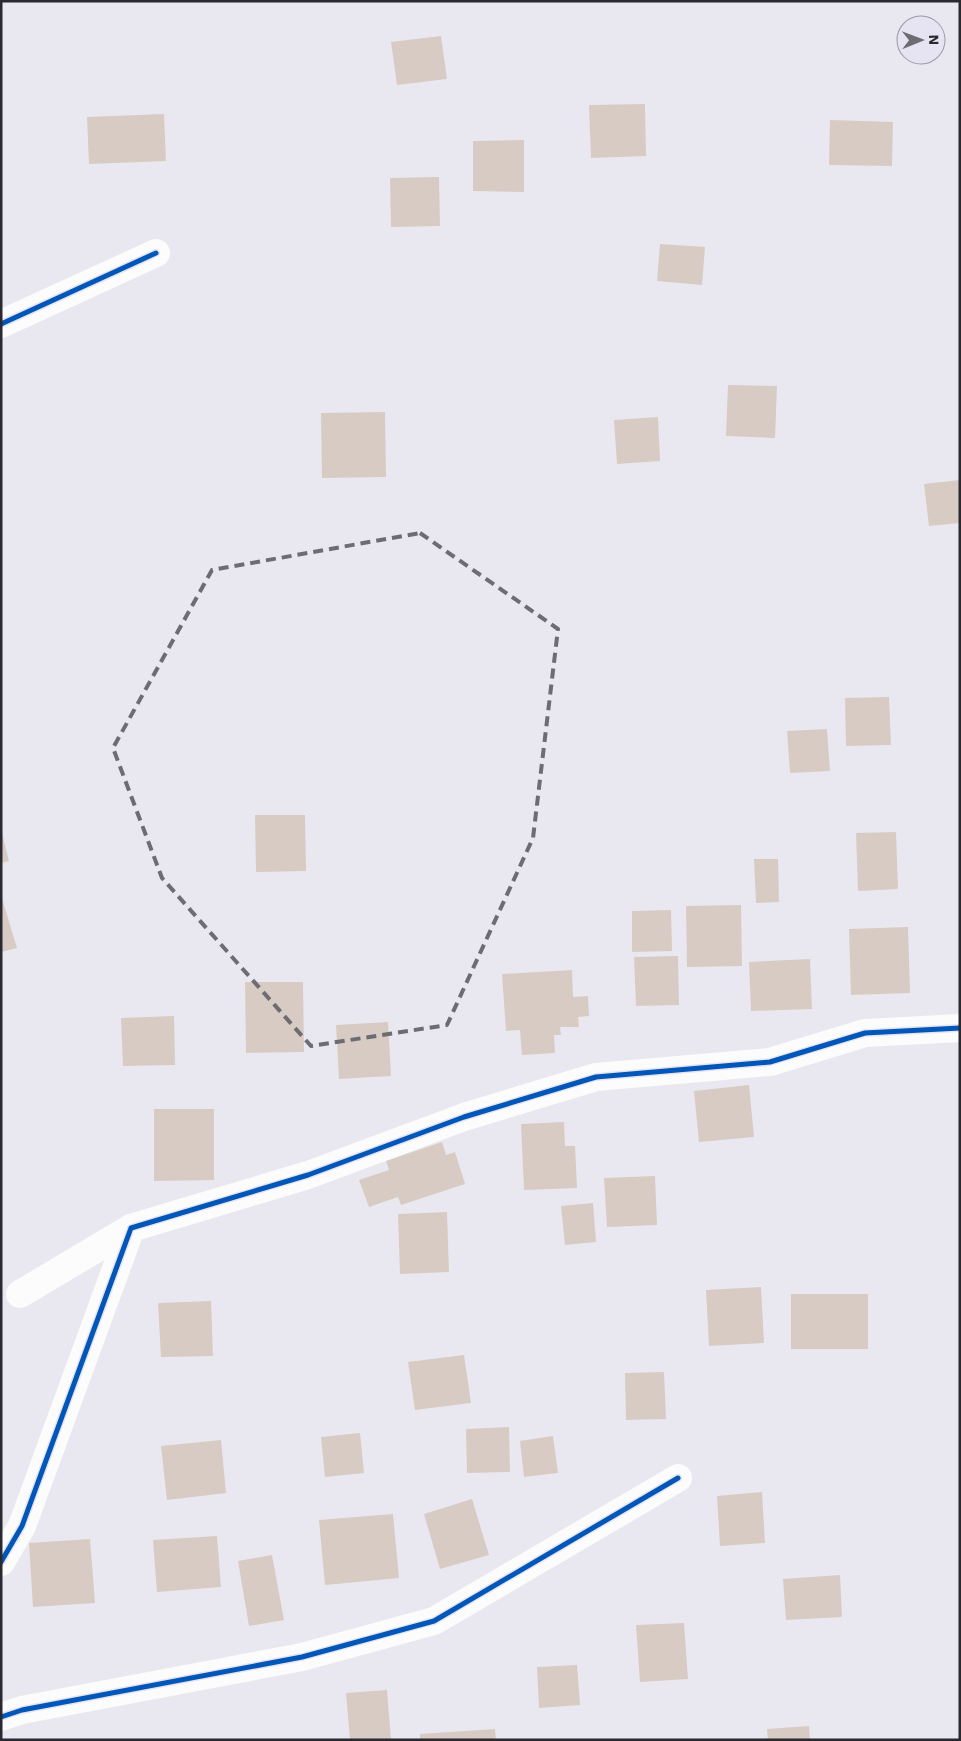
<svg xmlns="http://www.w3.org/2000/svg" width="961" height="1741" viewBox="0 0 961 1741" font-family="'Work Sans',sans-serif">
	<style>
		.building { fill: #d8cbc4 }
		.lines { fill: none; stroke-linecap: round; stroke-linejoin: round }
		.street { stroke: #fcfcfd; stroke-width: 28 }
		.cycleway-casing { stroke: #e6e4f3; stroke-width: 8 }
		.cycleway { stroke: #0057b8; stroke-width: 5 }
		.marked { fill: none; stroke: #6d6c73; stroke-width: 4; stroke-dasharray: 10 6; stroke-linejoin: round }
	</style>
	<rect width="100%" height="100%" fill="#e9e8f0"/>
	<g class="building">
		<path d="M441 36 447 79 397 85 391 42Z"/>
		<path d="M645 104 646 156 591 158 589 105Z"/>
		<path d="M164 114 166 161 89 164 87 117Z"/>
		<path d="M830 120 893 122 892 166 829 165Z"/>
		<path d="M524 140V192L473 191V141Z"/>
		<path d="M439 177 440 226 391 227 390 178Z"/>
		<path d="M660 244 705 247 702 285 657 281Z"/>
		<path d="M728 385 777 386 775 438 726 436Z"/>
		<path d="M385 412 386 477 322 478 321 413Z"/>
		<path d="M658 417 660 461 617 464 614 420Z"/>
		<path d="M960 480V523L929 526 924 484Z"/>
		<path d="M889 697 891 745 846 746 845 698Z"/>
		<path d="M827 729 830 771 790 773 787 731Z"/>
		<path d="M255 815H305L306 871 256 872Z"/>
		<path d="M1 829 9 861 1 863Z"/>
		<path d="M896 832 898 889 858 891 856 833Z"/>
		<path d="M754 859H778L779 902 756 903Z"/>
		<path d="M1 895 17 948 1 952Z"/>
		<path d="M741 905 742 966 687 967 686 906Z"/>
		<path d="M671 910 672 951 632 952V911Z"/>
		<path d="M908 927 910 993 851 995 849 929Z"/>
		<path d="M678 956 679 1005 636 1006 634 957Z"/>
		<path d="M810 959 812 1009 751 1011 749 962Z"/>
		<path d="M572 970 573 997 588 996 589 1016 578 1017 579 1027H560L561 1035H554L555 1053 522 1055 520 1030 506 1031 502 974Z"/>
		<path d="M245 982H303L304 1052 246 1053Z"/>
		<path d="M174 1016 175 1065 123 1066 121 1018Z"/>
		<path d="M388 1022 391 1076 339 1079 336 1025Z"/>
		<path d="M749 1085 754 1137 699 1142 694 1091Z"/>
		<path d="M154 1109H214V1180L154 1181Z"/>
		<path d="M564 1122 565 1146H575L577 1188 524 1190 521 1124Z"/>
		<path d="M442 1142 446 1155 455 1152 465 1184 401 1205 398 1197 369 1207 359 1180 389 1170 386 1161Z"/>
		<path d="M655 1176 657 1225 607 1227 604 1178Z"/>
		<path d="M593 1203 596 1242 565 1245 561 1206Z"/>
		<path d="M447 1212 449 1272 400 1274 398 1214Z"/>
		<path d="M761 1287 764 1343 709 1346 706 1290Z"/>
		<rect x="791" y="1294" width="77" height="55"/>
		<path d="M211 1301 213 1356 161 1357 158 1303Z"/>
		<path d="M464 1355 471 1403 415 1410 408 1362Z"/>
		<path d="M664 1372 666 1419 626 1420 625 1373Z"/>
		<path d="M509 1427 510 1472 467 1473 466 1429Z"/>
		<path d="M360 1433 364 1473 325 1477 321 1437Z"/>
		<path d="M553 1436 558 1473 524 1477 520 1441Z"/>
		<path d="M221 1440 226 1493 167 1500 161 1446Z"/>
		<path d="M762 1492 765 1543 720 1546 717 1496Z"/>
		<path d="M472 1499 489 1555 440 1569 424 1514Z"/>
		<path d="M393 1514 399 1578 325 1585 319 1520Z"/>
		<path d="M217 1536 221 1587 157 1592 153 1540Z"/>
		<path d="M90 1539 95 1603 33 1607 29 1543Z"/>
		<path d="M272 1555 284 1620 249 1626 238 1561Z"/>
		<path d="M840 1575 842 1617 786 1620 783 1579Z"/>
		<path d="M684 1623 688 1679 640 1682 636 1625Z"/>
		<path d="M577 1665 580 1705 539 1708 537 1667Z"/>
		<path d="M387 1690 391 1740H350L346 1693Z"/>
		<path d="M809 1726 810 1740H768L767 1729Z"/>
		<path d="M495 1729 496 1740H420V1734Z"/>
	</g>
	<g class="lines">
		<g class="street">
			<path d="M1 324 156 253"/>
			<path d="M20 1294 131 1228"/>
			<path d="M1 1562 22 1526 131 1228 308 1175 464 1117 596 1077 770 1062 865 1033 960 1028"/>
			<path d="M1 1717 22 1710 302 1657 434 1621 678 1478"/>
		</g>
		<defs>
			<g id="cycleway">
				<path d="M1 324 156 253"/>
				<path d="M1 1562 22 1526 131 1228 308 1175 464 1117 596 1077 770 1062 865 1033 960 1028"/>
				<path d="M1 1717 22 1710 302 1657 434 1621 678 1478"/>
			</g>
		</defs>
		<use href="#cycleway" class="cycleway-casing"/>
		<use href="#cycleway" class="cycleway"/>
	</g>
	<path class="marked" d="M420 533 558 629 533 838 447 1025 311 1046 162 878 113 748 212 570Z"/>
	<rect width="961" height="1741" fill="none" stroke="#2a292f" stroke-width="5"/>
	<g transform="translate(921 40) rotate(89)"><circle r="24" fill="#e6e4f3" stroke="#9b99a5"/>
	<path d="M0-4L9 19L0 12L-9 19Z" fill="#6d6c73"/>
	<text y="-8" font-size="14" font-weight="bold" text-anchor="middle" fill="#2a292f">N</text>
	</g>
</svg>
